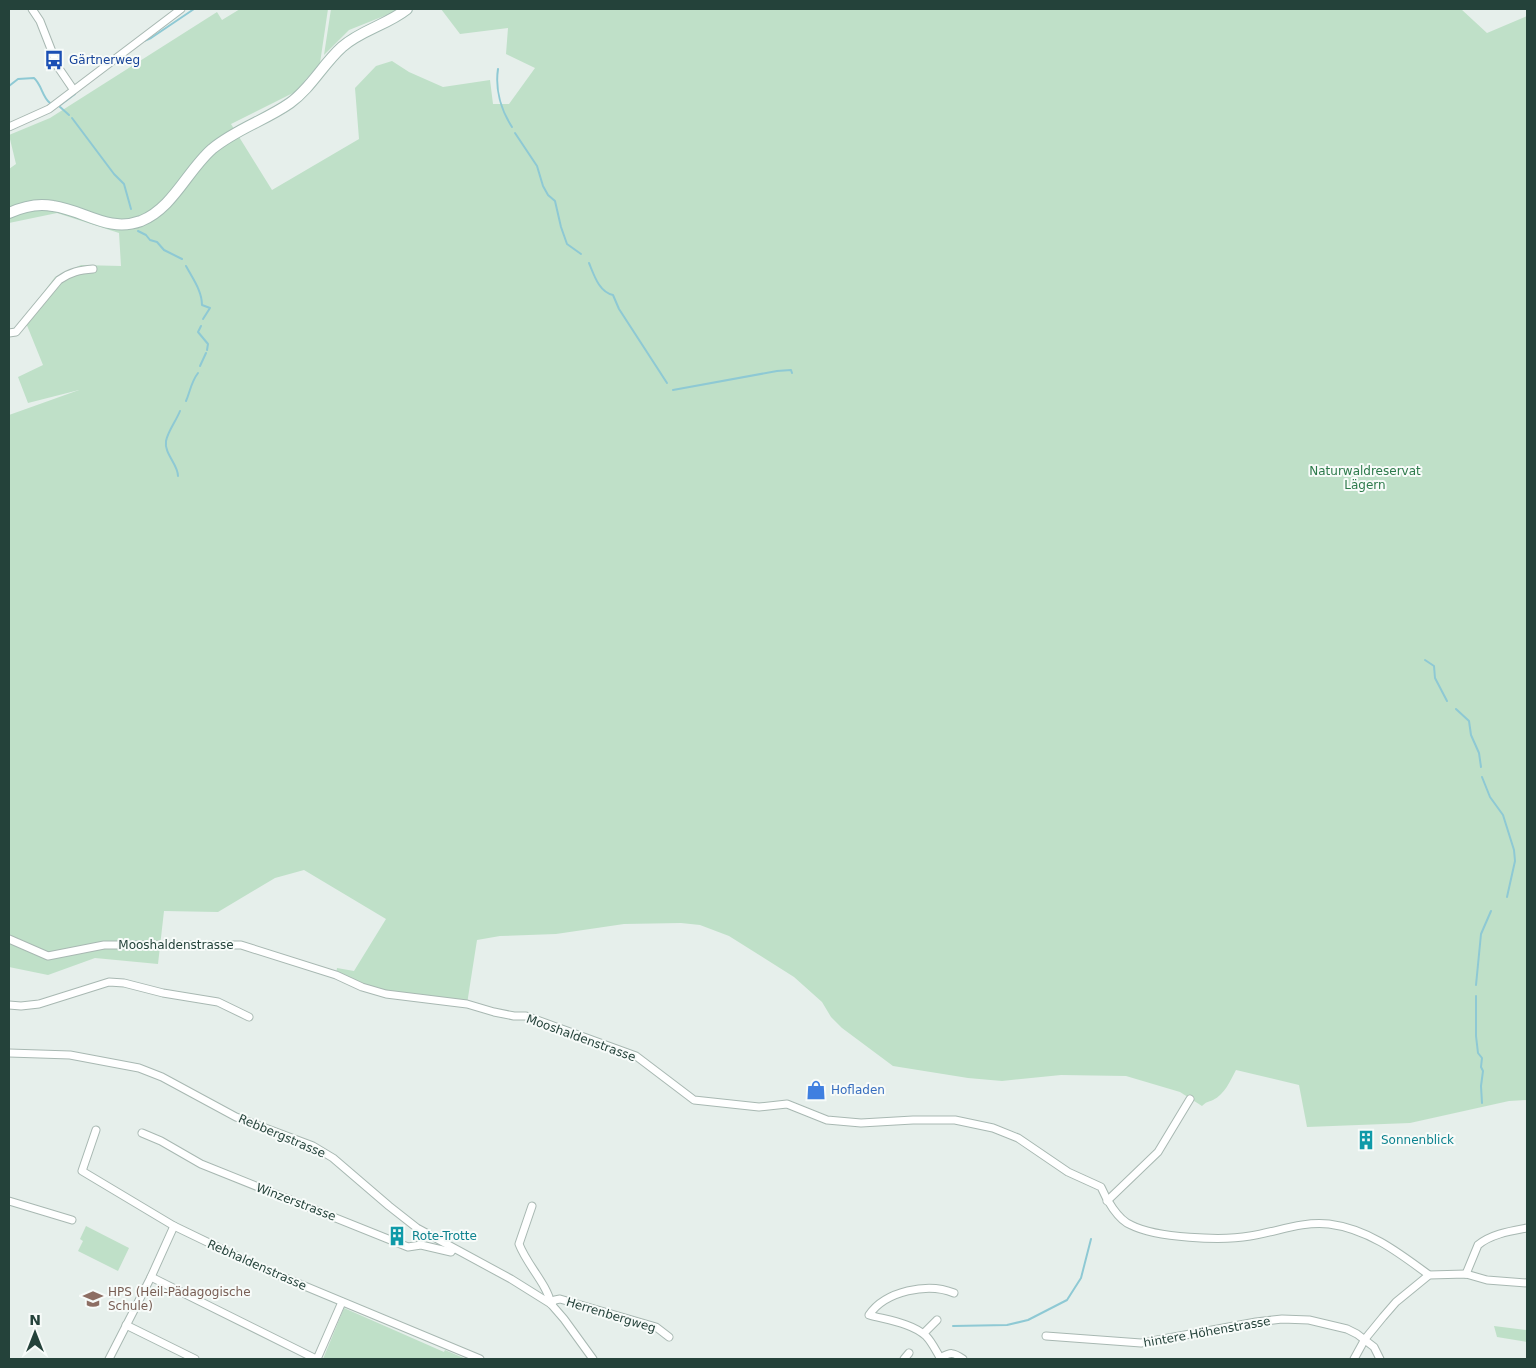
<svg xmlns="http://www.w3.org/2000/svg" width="1536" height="1368" viewBox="0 0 1536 1368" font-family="'DejaVu Sans',sans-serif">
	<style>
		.green { fill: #bfe0c8 }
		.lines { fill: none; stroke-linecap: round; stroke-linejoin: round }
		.stream { stroke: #8ec9d4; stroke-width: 2 }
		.minor-casing { stroke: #a8b8b2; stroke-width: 9 }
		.secondary-casing { stroke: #a4bbb3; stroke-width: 12 }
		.minor { stroke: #fff; stroke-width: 7 }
		.secondary { stroke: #fff; stroke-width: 10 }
		.labels { text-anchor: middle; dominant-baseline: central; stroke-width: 4; stroke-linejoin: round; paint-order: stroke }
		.transit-label { font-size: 12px; fill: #164399; stroke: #f7fbf9; text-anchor: start }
		.park-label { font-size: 12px; fill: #2d7a4b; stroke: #f7fbf9 }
		.street-label { font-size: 12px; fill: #24423a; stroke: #f7fbf9 }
		.shop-label { font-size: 12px; fill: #366cbe; stroke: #f7fbf9; text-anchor: start }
		.culture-label { font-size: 12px; fill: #0d838f; stroke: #f7fbf9; text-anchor: start }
		.education-label { font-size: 12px; fill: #785e54; stroke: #f7fbf9; text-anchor: start }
	</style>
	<rect width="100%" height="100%" fill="#e6efeb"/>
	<g class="green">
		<path d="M240 9H328L320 63 295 92 231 124 272 190 359 139 355 88 376 66 392 61 409 72 443 87 490 80 493 104H509L535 68 506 54 508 28 460 34 441 9H1461L1487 33 1527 16V1100L1509 1101 1410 1123 1307 1127 1299 1085 1236 1070C1230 1081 1225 1094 1213 1100 1208 1102 1206 1102 1202 1106L1180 1092 1126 1076 1061 1075 1002 1081 968 1078 893 1066 842 1028 831 1017 822 1002 794 977 729 936 700 925 681 923 624 924 556 934 500 936 477 940 467 1004 386 994 336 975 337 968 354 971 386 919 304 870 275 878 218 912 164 911 158 964 95 958 48 975 9 967V415L79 390 28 403 18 377 43 365 24 318 55 277 81 265 121 266 119 233 57 213 9 223V169L16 164 9 135 50 118 217 12 222 20Z"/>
		<path d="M331 9H397L394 12 349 30 324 55Z"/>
		<path d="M86 1226 129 1248 118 1271 78 1251 83 1241 80 1239Z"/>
		<path d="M344 1308 444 1352 445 1350 466 1359H323Z"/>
		<path d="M1494 1326 1527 1330V1342L1497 1337Z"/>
	</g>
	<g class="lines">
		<g class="stream">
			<path d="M144 41 151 38 194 9"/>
			<path d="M498 69C495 89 501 110 512 127"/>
			<path d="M9 86 18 79 34 78C42 85 42 97 50 103"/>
			<path d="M69 115 59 106 75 94"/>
			<path d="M72 118 114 174 124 184 131 209"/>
			<path d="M515 133 537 166 543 186 548 195 555 201 561 227 567 244 581 254"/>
			<path d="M138 231 146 235 150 240 157 242 164 250 182 259"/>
			<path d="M589 263C594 275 599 292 613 295L619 309 667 383"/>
			<path d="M186 266C193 279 202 291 202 305L210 308 203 319"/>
			<path d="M201 326 198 332 208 344 207 350"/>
			<path d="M200 366 206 353"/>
			<path d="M673 390 777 371 791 370 792 373"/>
			<path d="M186 401C190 392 191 382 198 373"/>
			<path d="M178 476C178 464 164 454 166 441 168 431 176 421 180 411"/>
			<path d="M1425 660 1434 666 1435 678 1447 701"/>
			<path d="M1456 709 1469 721 1471 735 1479 753 1481 767"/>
			<path d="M1482 777 1490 797 1503 815 1514 850 1515 861 1507 897"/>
			<path d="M1476 985 1481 934 1491 911"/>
			<path d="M1476 996V1036L1478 1053 1482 1058 1481 1067 1483 1071 1481 1086 1482 1103"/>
			<path d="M953 1326 1007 1325 1028 1320 1067 1300 1081 1278 1091 1239"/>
		</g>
		<defs>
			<g id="minor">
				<path d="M32 9 40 21 58 67 73 89"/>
				<path d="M9 127 49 109 181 9"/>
				<path d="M9 333 16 332 59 280C70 272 80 270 93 269"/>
				<path d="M9 939 48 956 104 945H241L336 975 362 987 386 994 467 1004 494 1012 514 1016H526L636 1056 694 1100 759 1107 787 1104 827 1120 861 1123 913 1120H955L993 1128 1018 1138 1068 1172 1101 1187C1106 1199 1118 1220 1131 1225 1156 1238 1222 1241 1250 1236 1277 1232 1301 1221 1329 1224 1368 1229 1398 1252 1429 1275"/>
				<path d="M9 1005 21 1006 39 1004 109 982 124 983 163 993 218 1002 249 1017"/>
				<path d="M9 1053 70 1055 139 1068 162 1077 236 1117 313 1146 333 1158 389 1206 417 1228 511 1279 551 1304 564 1319 593 1359"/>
				<path d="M96 1130 82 1171 174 1226 259 1267 480 1359"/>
				<path d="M142 1133 161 1141 201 1164 408 1247 421 1245 451 1252 453 1249"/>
				<path d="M9 1201 72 1220"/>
				<path d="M1107 1201 1158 1152 1190 1099"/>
				<path d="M532 1206 519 1244C527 1265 547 1284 551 1304L555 1300 560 1299 656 1327 669 1337"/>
				<path d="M1466 1274 1478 1245C1491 1234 1511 1231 1527 1228"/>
				<path d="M151 1277 316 1359"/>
				<path d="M126 1325 195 1359"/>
				<path d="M924 1333 937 1320"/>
				<path d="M1046 1336 1141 1343 1256 1322 1282 1319 1309 1320 1347 1329 1357 1334 1374 1347 1380 1359"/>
				<path d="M940 1358C951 1352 953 1352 963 1359"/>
				<path d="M109 1359 151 1277 174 1226"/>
				<path d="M317 1359 342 1302"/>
				<path d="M904 1359 909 1353"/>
				<path d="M941 1359C936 1351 932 1342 926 1336 912 1323 887 1320 869 1315 885 1291 928 1282 954 1293"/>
				<path d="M1354 1359 1365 1339 1383 1317 1396 1302 1429 1275 1466 1274 1487 1280 1527 1283"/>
			</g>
			<path id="secondary" d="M9 213C22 207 38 203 53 206 84 210 108 233 141 221 173 208 187 171 212 149 236 129 266 120 290 103 311 88 323 64 342 47 361 30 387 25 407 9"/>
		</defs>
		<use href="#minor" class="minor-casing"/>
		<use href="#secondary" class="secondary-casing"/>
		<use href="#minor" class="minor"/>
		<use href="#secondary" class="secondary"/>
	</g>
	<defs>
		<symbol id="bus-bare" viewBox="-9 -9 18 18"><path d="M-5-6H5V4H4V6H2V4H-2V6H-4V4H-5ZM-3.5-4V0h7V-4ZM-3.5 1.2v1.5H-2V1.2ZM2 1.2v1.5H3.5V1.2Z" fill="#1a4fb4" stroke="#f7fbf9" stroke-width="2.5" paint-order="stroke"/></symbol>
		<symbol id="shop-bare" viewBox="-9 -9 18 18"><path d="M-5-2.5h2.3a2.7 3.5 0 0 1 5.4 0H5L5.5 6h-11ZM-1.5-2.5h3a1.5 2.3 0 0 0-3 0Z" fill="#3f7fe0" stroke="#f7fbf9" stroke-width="2.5" paint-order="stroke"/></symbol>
		<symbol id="building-bare" viewBox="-9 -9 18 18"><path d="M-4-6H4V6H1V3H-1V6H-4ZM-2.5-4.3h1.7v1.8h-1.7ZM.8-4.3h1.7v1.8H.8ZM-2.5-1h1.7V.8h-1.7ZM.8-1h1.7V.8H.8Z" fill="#0f9aa8" stroke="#f7fbf9" stroke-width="2.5" paint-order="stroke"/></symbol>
		<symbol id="school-bare" viewBox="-9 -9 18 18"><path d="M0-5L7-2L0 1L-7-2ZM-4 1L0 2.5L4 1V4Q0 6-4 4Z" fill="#8d6e63" stroke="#f7fbf9" stroke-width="2.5" paint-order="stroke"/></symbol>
	</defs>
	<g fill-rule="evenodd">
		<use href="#bus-bare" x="40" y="46" width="28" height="28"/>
		<use href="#shop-bare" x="802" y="1076" width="28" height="28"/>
		<use href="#building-bare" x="1352" y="1126" width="28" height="28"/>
		<use href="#building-bare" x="383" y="1222" width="28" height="28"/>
		<use href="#school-bare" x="79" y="1285" width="28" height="28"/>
	</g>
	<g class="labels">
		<g class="transit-label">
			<text x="69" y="60">Gärtnerweg</text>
		</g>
		<g class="park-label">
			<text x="1365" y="471">Naturwaldreservat<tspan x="1365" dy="14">Lägern</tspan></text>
		</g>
		<g class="street-label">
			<text x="176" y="945">Mooshaldenstrasse</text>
			<text transform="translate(581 1038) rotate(20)">Mooshaldenstrasse</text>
			<text transform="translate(282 1136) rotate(23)">Rebbergstrasse</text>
			<text transform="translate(296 1202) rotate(21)">Winzerstrasse</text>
			<text transform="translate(257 1265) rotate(24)">Rebhaldenstrasse</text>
			<text transform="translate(611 1315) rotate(17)">Herrenbergweg</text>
			<text transform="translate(1207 1332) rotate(-10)">hintere Höhenstrasse</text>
		</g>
		<g class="shop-label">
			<text x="831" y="1090">Hofladen</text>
		</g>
		<g class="culture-label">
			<text x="1381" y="1140">Sonnenblick</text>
			<text x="412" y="1236">Rote-Trotte</text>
		</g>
		<g class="education-label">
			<text x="108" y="1292">HPS (Heil-Pädagogische<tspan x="108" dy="14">Schule)</tspan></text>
		</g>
	</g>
	<rect width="1536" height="1368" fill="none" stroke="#24423a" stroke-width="20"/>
	<g transform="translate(35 1333)" stroke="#f7fbf9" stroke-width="4" paint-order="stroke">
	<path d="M0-4L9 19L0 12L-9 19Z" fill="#24423a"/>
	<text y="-8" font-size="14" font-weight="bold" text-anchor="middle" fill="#24423a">N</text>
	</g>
</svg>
